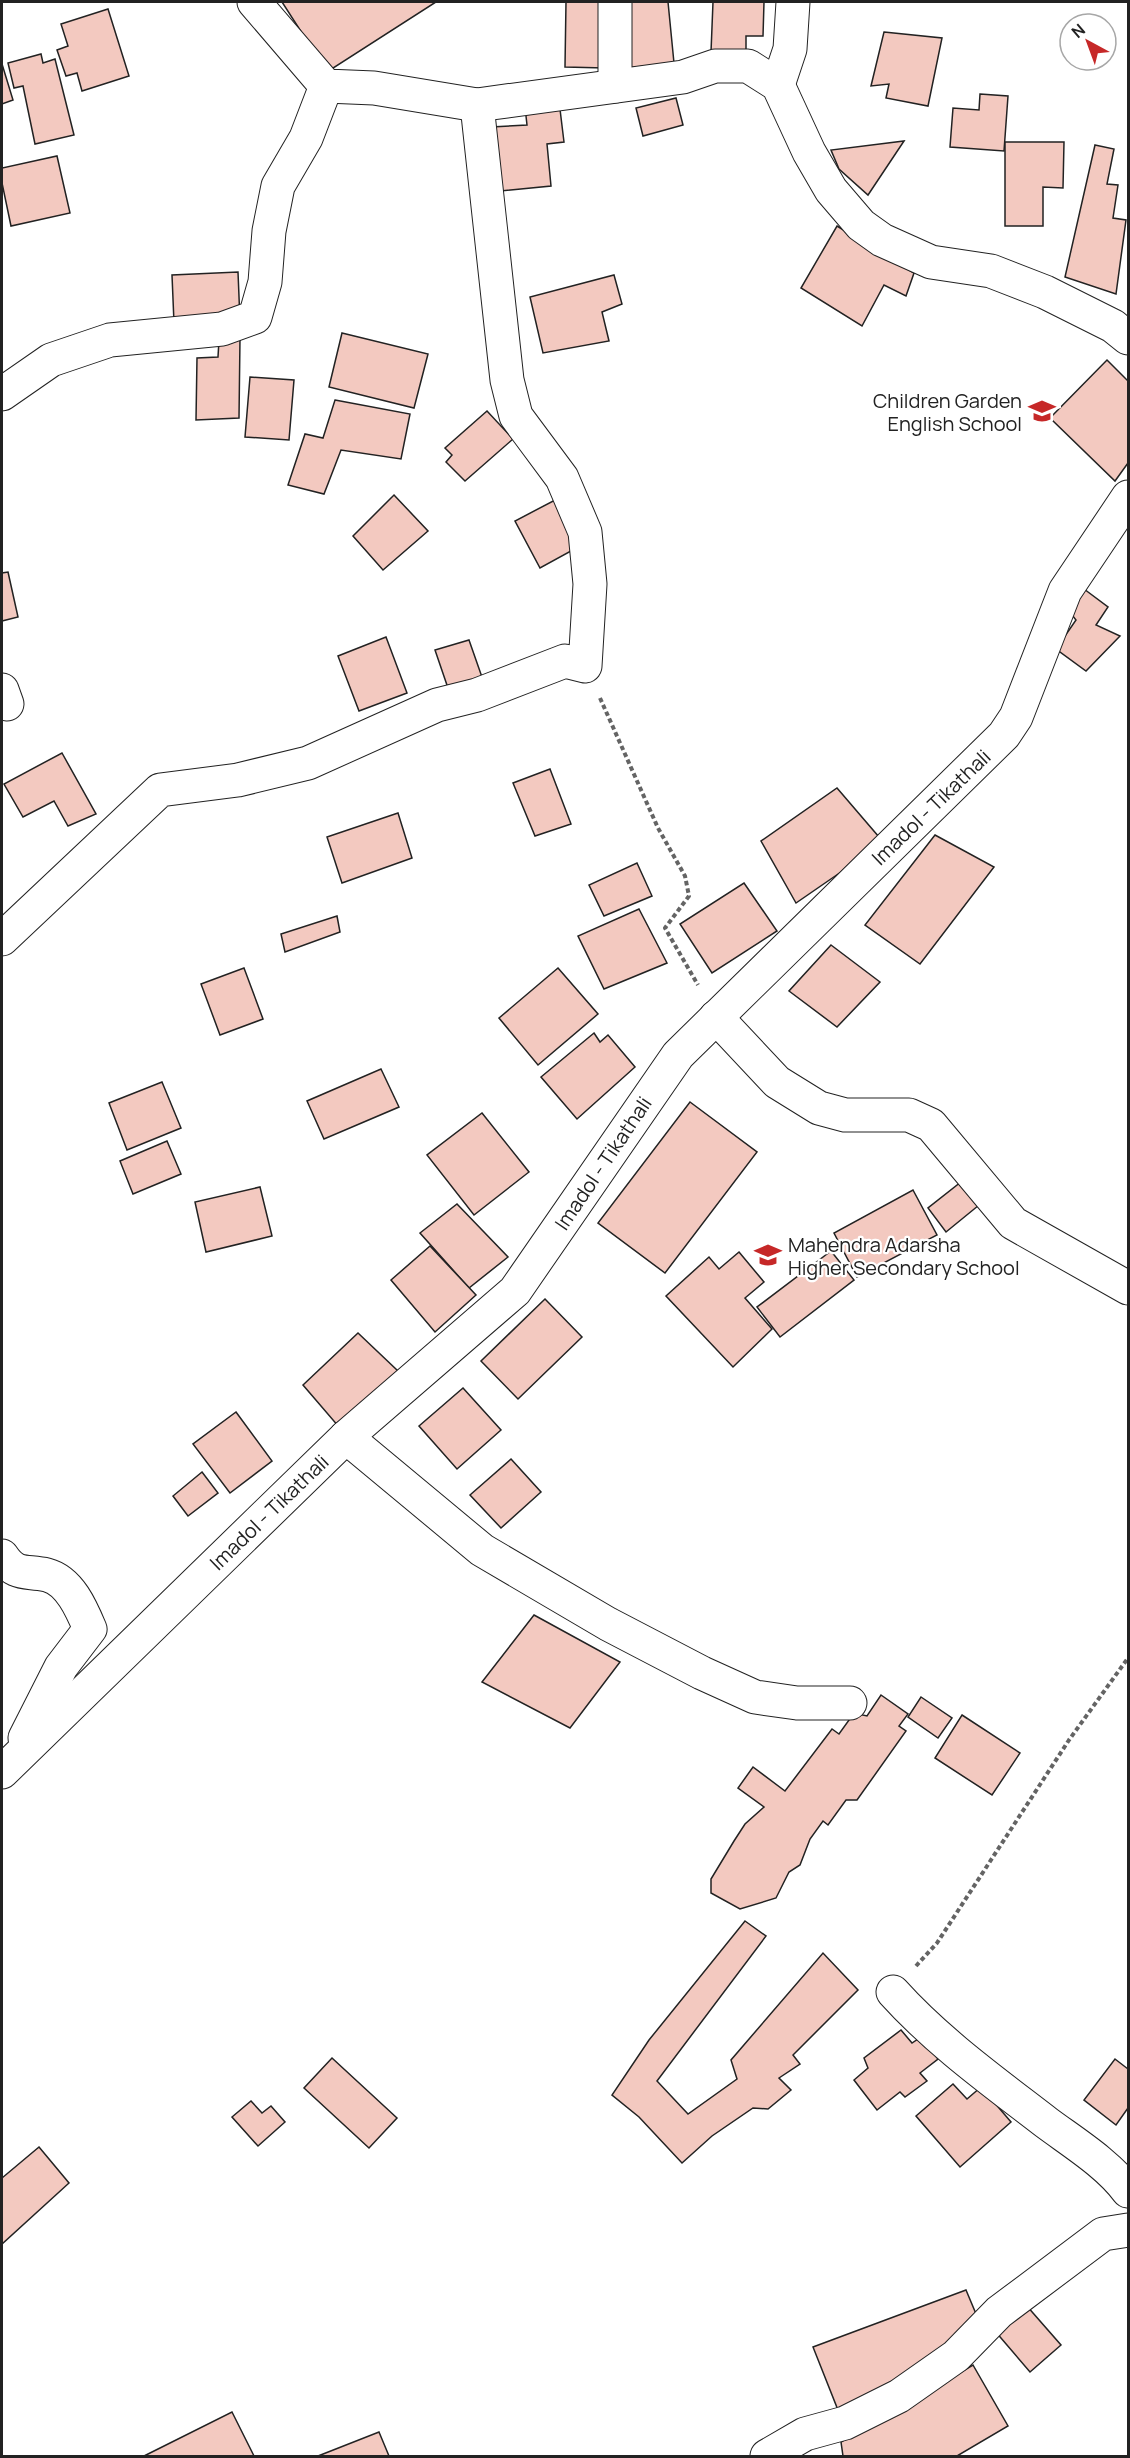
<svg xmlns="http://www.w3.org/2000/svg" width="1130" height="2458" viewBox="0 0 1130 2458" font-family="Manrope,sans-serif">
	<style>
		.building { fill: #f3c9c0; stroke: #222; stroke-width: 1.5 }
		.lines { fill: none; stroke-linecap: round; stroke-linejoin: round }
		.minor-casing { stroke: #222; stroke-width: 35 }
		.path { stroke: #646464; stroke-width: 4; stroke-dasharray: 4.5 3; stroke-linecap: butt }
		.minor { stroke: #fff; stroke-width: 33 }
		.labels { text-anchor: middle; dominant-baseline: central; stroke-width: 4.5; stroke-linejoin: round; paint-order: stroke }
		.poi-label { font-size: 20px; fill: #222; stroke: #fff; text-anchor: end }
		.street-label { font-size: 20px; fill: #222; stroke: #fff }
	</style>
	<rect width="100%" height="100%" fill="#fff"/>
	<g class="building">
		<path d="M282 2H436L327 72Z"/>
		<path d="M566 2H606L605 68 565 67Z"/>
		<path d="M620 2H668L674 63 628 68Z"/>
		<path d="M713 2H764L763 36H746V53L711 52Z"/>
		<path d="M108 9 129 76 82 91 77 73 66 76 57 50 68 46 61 24Z"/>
		<path d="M884 32 942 38 928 106 886 98 889 84 871 86Z"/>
		<path d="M41 54 43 63 55 59 74 135 35 144 23 86 14 88 8 63Z"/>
		<path d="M2 64 13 100 2 104Z"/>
		<path d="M980 94 1008 96 1004 151 950 147 953 108 979 110Z"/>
		<path d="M676 98 683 125 643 136 636 108Z"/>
		<path d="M559 101 564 142 547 144 551 186 491 192V127L527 125 525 107Z"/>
		<path d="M904 141 868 195 839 169 831 150Z"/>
		<path d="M1005 142H1064L1063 188 1043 187V226H1005Z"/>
		<path d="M1095 145 1114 149 1107 184 1118 185 1113 218 1126 220 1116 294 1065 277Z"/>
		<path d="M57 156 70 213 11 226 2 183V168Z"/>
		<path d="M837 226 914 273 906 296 884 285 862 326 801 288Z"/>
		<path d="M238 272 240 321 174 323 172 275Z"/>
		<path d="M614 275 622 304 602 312 609 341 543 353 530 297Z"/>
		<path d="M342 333 428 354 414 408 329 387Z"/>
		<path d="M240 338 239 418 196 420 197 358 218 357 219 340Z"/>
		<path d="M1107 360 1128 381V463L1115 481 1050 418Z"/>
		<path d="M250 377 294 380 289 440 245 437Z"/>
		<path d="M335 400 410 414 401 459 341 450 324 494 288 485 305 434 323 438Z"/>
		<path d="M487 411 513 439 465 481 446 462 452 455 445 448Z"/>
		<path d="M394 495 428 531 383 570 353 536Z"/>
		<path d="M557 499 582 545 540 568 515 521Z"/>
		<path d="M8 572 18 617 2 621V573Z"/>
		<path d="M1084 589 1108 607 1096 625 1120 636 1086 671 1056 649 1076 620 1069 611Z"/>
		<path d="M386 637 407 693 359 711 338 656Z"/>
		<path d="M469 640 483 680 449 691 435 650Z"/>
		<path d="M62 753 96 814 68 826 54 801 23 817 4 784Z"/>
		<path d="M550 769 571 824 535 836 513 783Z"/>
		<path d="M837 788 879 837 841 872 796 903 761 841Z"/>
		<path d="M398 813 412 858 342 883 327 837Z"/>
		<path d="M935 835 994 867 920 964 865 925Z"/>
		<path d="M637 863 652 896 604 916 589 885Z"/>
		<path d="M744 883 777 931 712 973 680 924Z"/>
		<path d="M639 909 667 963 604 989 578 936Z"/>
		<path d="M337 916 340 932 285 952 281 934Z"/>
		<path d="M831 945 880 982 837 1027 789 991Z"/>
		<path d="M244 968 263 1019 220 1035 201 984Z"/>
		<path d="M558 968 598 1014 538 1065 499 1018Z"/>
		<path d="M594 1033 600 1042 608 1035 635 1067 577 1119 541 1077Z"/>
		<path d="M381 1069 399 1107 324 1139 307 1101Z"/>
		<path d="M162 1082 181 1128 127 1150 109 1103Z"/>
		<path d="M690 1102 757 1152 665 1273 598 1223Z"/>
		<path d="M482 1113 529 1172 474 1215 427 1155Z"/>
		<path d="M167 1141 181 1174 133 1194 120 1161Z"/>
		<path d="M966 1178 984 1201 946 1232 928 1208Z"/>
		<path d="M260 1187 272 1236 206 1252 195 1202Z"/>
		<path d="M913 1190 937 1235 857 1277 834 1233Z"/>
		<path d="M457 1204 508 1257 469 1288 420 1233Z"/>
		<path d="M430 1246 476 1295 435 1332 391 1280Z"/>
		<path d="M831 1251 854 1280 780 1337 757 1307Z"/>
		<path d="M739 1252 764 1282 745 1298 772 1329 733 1367 666 1296 709 1257 719 1269Z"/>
		<path d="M545 1299 582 1337 518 1399 481 1361Z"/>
		<path d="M358 1333 398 1371 339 1427 303 1385Z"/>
		<path d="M463 1388 501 1430 457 1469 419 1426Z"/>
		<path d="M236 1412 272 1461 230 1493 193 1444Z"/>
		<path d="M511 1459 541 1492 501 1528 470 1495Z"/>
		<path d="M202 1472 218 1493 188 1516 173 1496Z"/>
		<path d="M534 1615 620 1662 570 1728 482 1682Z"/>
		<path d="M881 1695 908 1714 899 1726 906 1731 857 1800H846L828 1825 823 1821 810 1839 800 1865 789 1872 776 1898 740 1909 711 1893V1879L734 1841 745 1824 764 1807 738 1788 753 1767 785 1791 832 1729 839 1734 854 1713 867 1716Z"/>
		<path d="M921 1697 952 1718 938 1738 908 1717Z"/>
		<path d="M962 1715 1020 1753 992 1795 935 1758Z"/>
		<path d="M745 1921 766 1936 657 2081 688 2114 737 2079 731 2060 823 1953 858 1990 793 2055 800 2064 779 2078 791 2090 768 2109 753 2108 712 2136 682 2163 639 2117 612 2095 649 2040Z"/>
		<path d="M901 2030 912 2043 921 2037 938 2059 920 2073 927 2081 905 2097 900 2092 877 2110 854 2080 868 2068 864 2058Z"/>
		<path d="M332 2058 397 2118 369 2148 304 2088Z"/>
		<path d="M1115 2059 1128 2069V2108L1116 2125 1084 2100Z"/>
		<path d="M953 2084 967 2099 981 2087 1011 2122 960 2167 916 2116Z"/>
		<path d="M251 2101 262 2113 271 2106 285 2122 258 2146 232 2117Z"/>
		<path d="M39 2147 69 2183 2 2244V2178Z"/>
		<path d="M966 2290 979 2321 848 2412 838 2410 813 2347Z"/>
		<path d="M1026 2305 1061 2345 1030 2372 995 2331Z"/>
		<path d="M973 2365 1008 2426 957 2456H843L841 2442Z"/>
		<path d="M232 2412 254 2456H144Z"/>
		<path d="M379 2432 389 2456H318Z"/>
	</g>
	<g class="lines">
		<defs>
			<g id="minor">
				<path d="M254 2 326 86 374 88 477 105 683 77 715 66H748L778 85 809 152 831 190 861 225 882 240 931 262 991 271 1045 292 1113 326 1128 338"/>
				<path d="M615 2V86"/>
				<path d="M778 85 790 49 793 2"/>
				<path d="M2 394 51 360 110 340 222 329 255 317 265 282 269 231 278 186 306 138 326 86"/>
				<path d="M2 690 7 704"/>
				<path d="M2 939 160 790 238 780 308 763 437 705 477 695 565 661 585 666 590 584 585 532 562 478 516 416 507 380 477 105"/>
				<path d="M716 1017 777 1082 819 1108 845 1115H909L931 1125 1013 1223 1128 1288"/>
				<path d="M346 1437 482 1550 608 1624 702 1673 755 1697 797 1703H850"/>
				<path d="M2 1556C16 1577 26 1570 47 1575 70 1581 82 1610 90 1629L61 1667 25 1738"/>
				<path d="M2 1772 346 1437 515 1291 678 1055 1004 735 1016 717 1065 591 1128 497"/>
				<path d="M893 1992C938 2042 994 2082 1047 2123 1074 2143 1108 2164 1128 2191"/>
				<path d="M767 2456 805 2434 845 2423 899 2396 956 2356 999 2312 1103 2234 1128 2230"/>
			</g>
		</defs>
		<use href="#minor" class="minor-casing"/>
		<g class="path">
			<path d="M600 698 658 828 685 876 689 896 665 928 698 985"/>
			<path d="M916 1966 937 1943 1069 1740 1128 1658"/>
		</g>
		<use href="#minor" class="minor"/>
	</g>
	<defs>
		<symbol id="school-bare" viewBox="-9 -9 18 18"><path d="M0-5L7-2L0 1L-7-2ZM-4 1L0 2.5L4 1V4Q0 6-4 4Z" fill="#c62828" stroke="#fff" stroke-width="2.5" paint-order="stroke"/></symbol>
	</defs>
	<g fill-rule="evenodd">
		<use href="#school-bare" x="1023" y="392" width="38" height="38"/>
		<use href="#school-bare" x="749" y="1236" width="38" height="38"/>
	</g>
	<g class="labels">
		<g class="poi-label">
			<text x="1022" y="400">Children Garden<tspan x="1022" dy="23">English School</tspan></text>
			<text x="788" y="1244" text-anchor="start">Mahendra Adarsha<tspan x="788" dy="23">Higher Secondary School</tspan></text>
		</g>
		<g class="street-label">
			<text transform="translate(931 807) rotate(-44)">Imadol - Tikathali</text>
			<text transform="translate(603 1163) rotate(-56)">Imadol - Tikathali</text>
			<text transform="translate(269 1512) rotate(-44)">Imadol - Tikathali</text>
		</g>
	</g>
	<rect width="1130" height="2458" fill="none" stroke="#222222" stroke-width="6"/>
	<g transform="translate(1088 42) rotate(319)"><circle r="28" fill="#ffffff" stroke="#a7a7a7" stroke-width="1.5"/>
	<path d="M0-4.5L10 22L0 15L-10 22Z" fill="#c62828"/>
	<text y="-9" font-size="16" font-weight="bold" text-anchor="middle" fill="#222222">N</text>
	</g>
</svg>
